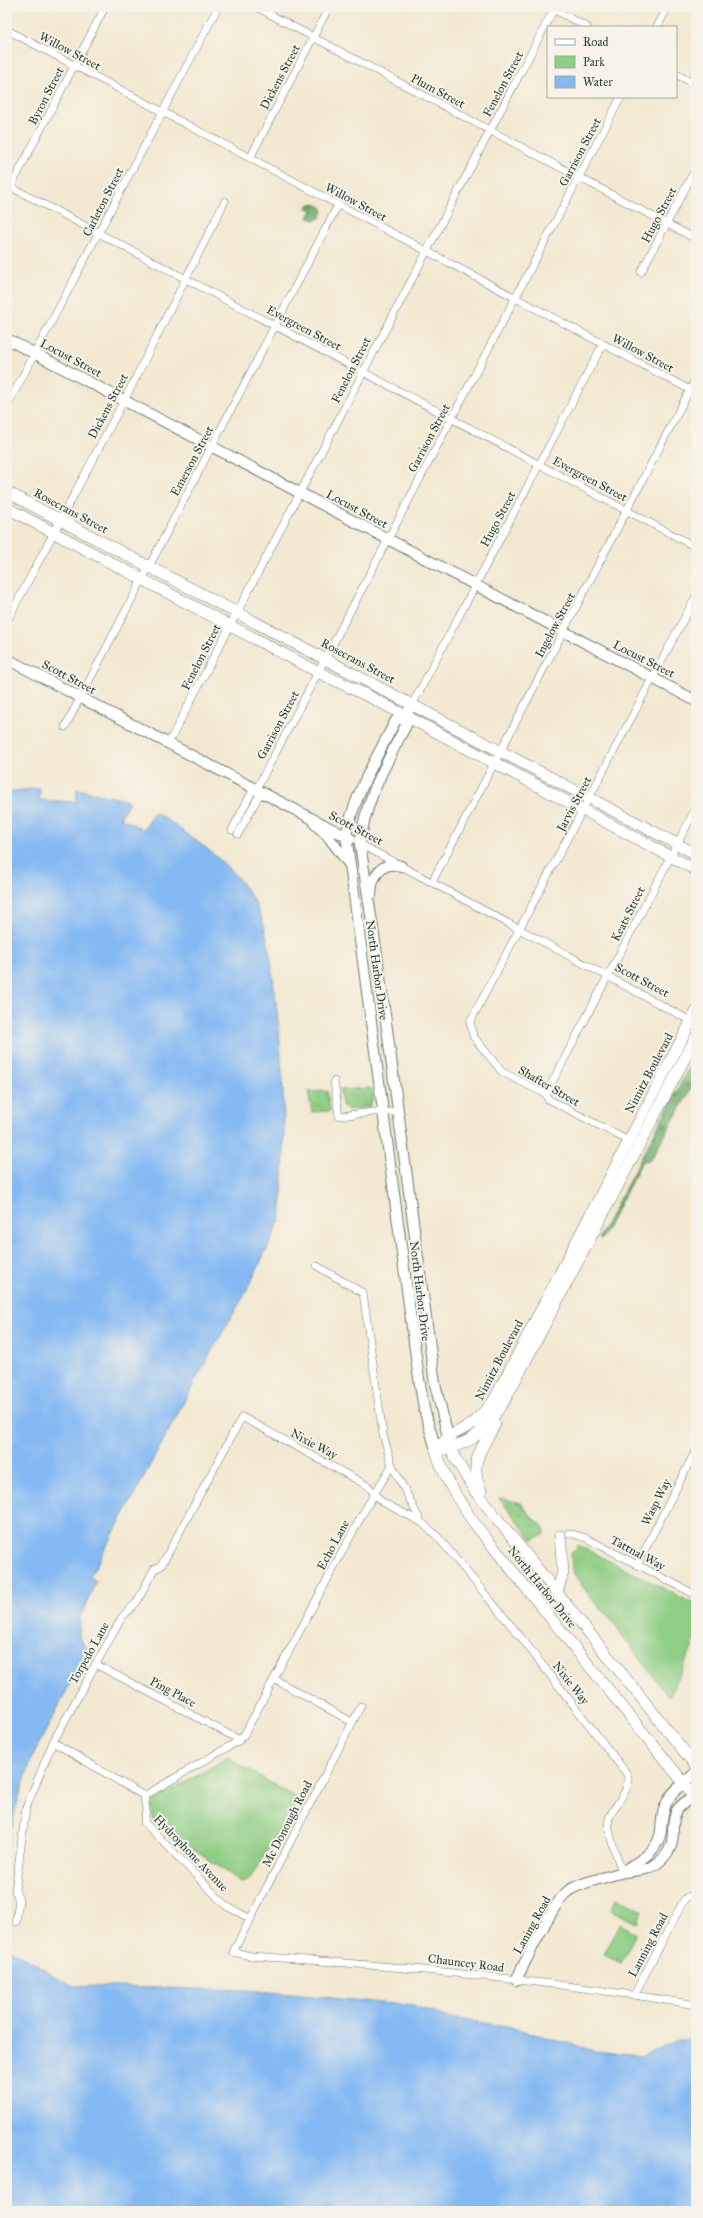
<svg xmlns="http://www.w3.org/2000/svg" width="703" height="2218" viewBox="0 0 703 2218" font-family="'IM FELL Great Primer',serif">
	<style>
		.grass { fill: url(#grass-tufts); stroke: #57865c }
		.forest { fill: url(#forest-firs); stroke: #497753 }
		.park { fill: #8fce85; stroke: #57865c }
		.water { fill: #85b9f3; stroke: #527b94 }
		.lines { fill: none; stroke-linecap: round; stroke-linejoin: round }
		.street-casing { stroke: #69796b; stroke-width: 8 }
		.secondary-casing { stroke: #69796b; stroke-width: 12 }
		.primary-casing { stroke: #69796b; stroke-width: 12 }
		.street { stroke: #fff; stroke-width: 7 }
		.secondary { stroke: #fff; stroke-width: 10 }
		.primary { stroke: #fff; stroke-width: 11 }
		.labels { text-anchor: middle; dominant-baseline: central; stroke-width: 4; stroke-linejoin: round; paint-order: stroke }
		.street-label { font-size: 12px; fill: #1f3d34; stroke: #f7f3e8 }
	</style>
	<defs>
		<pattern id="grass-tufts" width="24" height="20" patternUnits="userSpaceOnUse"><rect width="24" height="20" fill="#8fce85"/><path d="M3 7l-1-3M5 7V3M7 7l1-3M15 17l-1-3M17 17v-4M19 17l1-3" fill="none" stroke="#74a86e"/></pattern>
		<pattern id="forest-firs" width="22" height="20" patternUnits="userSpaceOnUse"><rect width="22" height="20" fill="#73b172"/><path d="M5 1l3.5 6h-7zM16 11l3.5 6h-7z" fill="#5e915e"/></pattern>
	</defs>
	<rect width="100%" height="100%" fill="#f7f3e8"/>
	<filter id="ink" filterUnits="userSpaceOnUse"><feTurbulence type="fractalNoise" baseFrequency=".025" numOctaves="2"/><feDisplacementMap in="SourceGraphic" scale="8" xChannelSelector="R" yChannelSelector="G"/><feConvolveMatrix kernelMatrix="1 2 1 2 8 2 1 2 1" color-interpolation-filters="sRGB"/></filter>
	<filter id="wash" filterUnits="userSpaceOnUse"><feTurbulence type="fractalNoise" baseFrequency=".012" numOctaves="4" result="noise"/><feDisplacementMap in="SourceGraphic" scale="16" xChannelSelector="R" yChannelSelector="G"/><feGaussianBlur stdDeviation="0.9" result="paint"/><feColorMatrix in="noise" values="0 0 0 0 0 0 0 0 0 0 0 0 0 0 0 0 0 1.4 0 .05"/><feComposite in="paint" operator="in"/></filter>
	<g filter="url(#wash)">
		<rect width="100%" height="100%" fill="#f3e8d1"/>
		<g class="grass">
			<path d="M371 1088 373 1099 369 1107 349 1110 342 1105 340 1090Z"/>
			<path d="M327 1091 330 1111 312 1112 308 1092Z"/>
			<path d="M499 1498 521 1503 532 1518 543 1526 545 1534 532 1540Z"/>
		</g>
		<g class="forest">
			<path d="M314 203 322 207 323 212 320 218 314 220 308 218 312 210 307 208 308 205Z"/>
			<path d="M696 1054V1080L651 1160 642 1161 602 1239H600V1236Z"/>
		</g>
		<g class="park">
			<path d="M578 1545 696 1605V1639L669 1698 609 1617 590 1597 572 1571 571 1553 576 1550Z"/>
			<path d="M228 1757 299 1800 249 1880 241 1882 154 1821 151 1803Z"/>
			<path d="M617 1898 643 1911 637 1923 611 1910Z"/>
			<path d="M620 1924 636 1933 621 1963 604 1954Z"/>
		</g>
		<g class="water">
			<path d="M40 788 39 800 76 802 77 789 129 801 120 818 144 830 154 812 160 815C194 839 232 863 253 900 269 928 271 962 275 994 284 1069 287 1147 280 1223L277 1224 272 1239 243 1297 206 1361 90 1577 96 1581 80 1618 79 1638 88 1650 32 1757 16 1807 7 1849V792Z"/>
			<path d="M7 1947 71 1986 249 1990 413 2006 449 2018 506 2026 595 2051 640 2056 676 2041 696 2038V2211H7Z"/>
		</g>
	</g>
	<g filter="url(#ink)">
		<g class="lines">
			<defs>
				<g id="street">
					<path d="M256 7 696 239"/>
					<path d="M549 7 587 27"/>
					<path d="M657 27 668 7"/>
					<path d="M7 30 696 393"/>
					<path d="M676 74 696 85"/>
					<path d="M250 158 329 7"/>
					<path d="M7 185 696 547"/>
					<path d="M7 194 105 7"/>
					<path d="M641 272 696 168"/>
					<path d="M7 406 218 7"/>
					<path d="M7 621 129 391 225 201"/>
					<path d="M412 705 603 344"/>
					<path d="M65 727 338 205"/>
					<path d="M168 744 555 7"/>
					<path d="M256 790 621 97"/>
					<path d="M232 830 254 788"/>
					<path d="M238 834 261 792"/>
					<path d="M360 844 691 1021"/>
					<path d="M432 882 696 378"/>
					<path d="M334 1081 339 1116 374 1112H398"/>
					<path d="M546 1094 696 808"/>
					<path d="M631 1142 548 1099 546 1094 502 1072 473 1036 470 1022 696 596"/>
					<path d="M392 1465 421 1522"/>
					<path d="M569 1533 586 1538 696 1595"/>
					<path d="M637 1565 696 1450"/>
					<path d="M95 1664 240 1740"/>
					<path d="M274 1679 352 1722"/>
					<path d="M361 1706 233 1952 251 1956C400 1966 548 1980 696 2005"/>
					<path d="M53 1742 144 1796 146 1810 144 1822 226 1906 251 1919"/>
					<path d="M144 1796 240 1740 245 1733 363 1513 392 1465 383 1435 363 1293 317 1266"/>
					<path d="M16 1922 19 1900 15 1891 26 1808 53 1742 122 1617 137 1602 154 1569 161 1566 242 1417 368 1486 382 1502 421 1522 437 1536 523 1640 627 1774C633 1788 614 1805 609 1818 606 1831 618 1859 622 1872"/>
					<path d="M634 1995 684 1900 687 1897 696 1894"/>
				</g>
				<g id="secondary">
					<path d="M7 339 696 701"/>
					<path d="M7 659 351 839"/>
					<path d="M412 705 405 717 406 725C386 764 365 800 360 844L377 955 435 1384 448 1437"/>
					<path d="M405 717 396 720C376 758 355 794 346 835L418 1372 424 1409 436 1450"/>
					<path d="M315 824 327 835 349 864"/>
					<path d="M371 895C371 878 381 860 401 866"/>
					<path d="M624 1871C639 1860 659 1852 661 1830 662 1820 662 1810 668 1800 674 1789 687 1781 696 1772"/>
					<path d="M516 1980C526 1961 553 1902 568 1891 581 1882 601 1879 616 1874 632 1869 646 1873 659 1862 681 1843 668 1830 676 1812 680 1804 690 1799 696 1794"/>
				</g>
				<g id="primary">
					<path d="M7 492 696 854"/>
					<path d="M7 508 318 672 374 699 696 870"/>
					<path d="M449 1441 455 1458 475 1491 696 1766"/>
					<path d="M436 1450 448 1437 474 1423 493 1402 696 1012"/>
					<path d="M436 1450C477 1444 484 1430 506 1398L696 1037"/>
					<path d="M436 1450C444 1479 460 1504 478 1528L696 1798"/>
					<path d="M481 1491C468 1462 482 1449 495 1424"/>
					<path d="M557 1593 563 1572 560 1536"/>
				</g>
			</defs>
			<use href="#street" class="street-casing"/>
			<use href="#secondary" class="secondary-casing"/>
			<use href="#primary" class="primary-casing"/>
			<use href="#street" class="street"/>
			<use href="#secondary" class="secondary"/>
			<use href="#primary" class="primary"/>
		</g>
	</g>
	<g class="labels">
		<g class="street-label">
			<text transform="translate(70 51) rotate(28)">Willow Street</text>
			<text transform="translate(280 77) rotate(-62)">Dickens Street</text>
			<text transform="translate(503 84) rotate(-62)">Fenelon Street</text>
			<text transform="translate(438 91) rotate(28)">Plum Street</text>
			<text transform="translate(46 96) rotate(-63)">Byron Street</text>
			<text transform="translate(580 152) rotate(-62)">Garrison Street</text>
			<text transform="translate(103 202) rotate(-63)">Carleton Street</text>
			<text transform="translate(356 202) rotate(28)">Willow Street</text>
			<text transform="translate(659 215) rotate(-62)">Hugo Street</text>
			<text transform="translate(304 328) rotate(28)">Evergreen Street</text>
			<text transform="translate(643 353) rotate(28)">Willow Street</text>
			<text transform="translate(71 358) rotate(28)">Locust Street</text>
			<text transform="translate(351 370) rotate(-63)">Fenelon Street</text>
			<text transform="translate(108 406) rotate(-62)">Dickens Street</text>
			<text transform="translate(429 438) rotate(-62)">Garrison Street</text>
			<text transform="translate(192 461) rotate(-62)">Emerson Street</text>
			<text transform="translate(590 479) rotate(28)">Evergreen Street</text>
			<text transform="translate(357 509) rotate(28)">Locust Street</text>
			<text transform="translate(71 511) rotate(28)">Rosecrans Street</text>
			<text transform="translate(498 519) rotate(-62)">Hugo Street</text>
			<text transform="translate(555 625) rotate(-62)">Ingelow Street</text>
			<text transform="translate(201 657) rotate(-63)">Fenelon Street</text>
			<text transform="translate(644 659) rotate(27)">Locust Street</text>
			<text transform="translate(358 661) rotate(28)">Rosecrans Street</text>
			<text transform="translate(69 677) rotate(28)">Scott Street</text>
			<text transform="translate(278 725) rotate(-62)">Garrison Street</text>
			<text transform="translate(574 804) rotate(-62)">Jarvis Street</text>
			<text transform="translate(356 828) rotate(28)">Scott Street</text>
			<text transform="translate(628 914) rotate(-63)">Keats Street</text>
			<text transform="translate(377 970) rotate(82)">North Harbor Drive</text>
			<text transform="translate(642 980) rotate(28)">Scott Street</text>
			<text transform="translate(649 1073) rotate(-62)">Nimitz Boulevard</text>
			<text transform="translate(549 1086) rotate(30)">Shafter Street</text>
			<text transform="translate(420 1291) rotate(83)">North Harbor Drive</text>
			<text transform="translate(499 1360) rotate(-62)">Nimitz Boulevard</text>
			<text transform="translate(314 1444) rotate(28)">Nixie Way</text>
			<text transform="translate(656 1502) rotate(-63)">Wasp Way</text>
			<text transform="translate(333 1545) rotate(-62)">Echo Lane</text>
			<text transform="translate(638 1553) rotate(28)">Tattnal Way</text>
			<text transform="translate(542 1587) rotate(51)">North Harbor Drive</text>
			<text transform="translate(89 1653) rotate(-61)">Torpedo Lane</text>
			<text transform="translate(571 1683) rotate(52)">Nixie Way</text>
			<text transform="translate(173 1692) rotate(28)">Ping Place</text>
			<text transform="translate(287 1824) rotate(-63)">Mc Donough Road</text>
			<text transform="translate(191 1853) rotate(46)">Hydrophone Avenue</text>
			<text transform="translate(532 1925) rotate(-61)">Laning Road</text>
			<text transform="translate(648 1945) rotate(-62)">Lanning Road</text>
			<text transform="translate(466 1963) rotate(7)">Chauncey Road</text>
		</g>
	</g>
	<rect width="703" height="2218" fill="none" stroke="#f7f3e8" stroke-width="24"/>
	<rect x="547" y="26" width="130" height="72" fill="#f7f3e8" stroke="#a1aaa0"/>
	<rect x="555" y="39" width="20" height="6" fill="#ffffff" stroke="#a1aaa0"/>
	<text x="583" y="46" font-size="12" fill="#1f3d34">Road</text>
	<rect x="555" y="56" width="20" height="12" fill="#8fce85" stroke="#a1aaa0"/>
	<text x="583" y="66" font-size="12" fill="#1f3d34">Park</text>
	<rect x="555" y="76" width="20" height="12" fill="#85b9f3" stroke="#a1aaa0"/>
	<text x="583" y="86" font-size="12" fill="#1f3d34">Water</text>
</svg>
